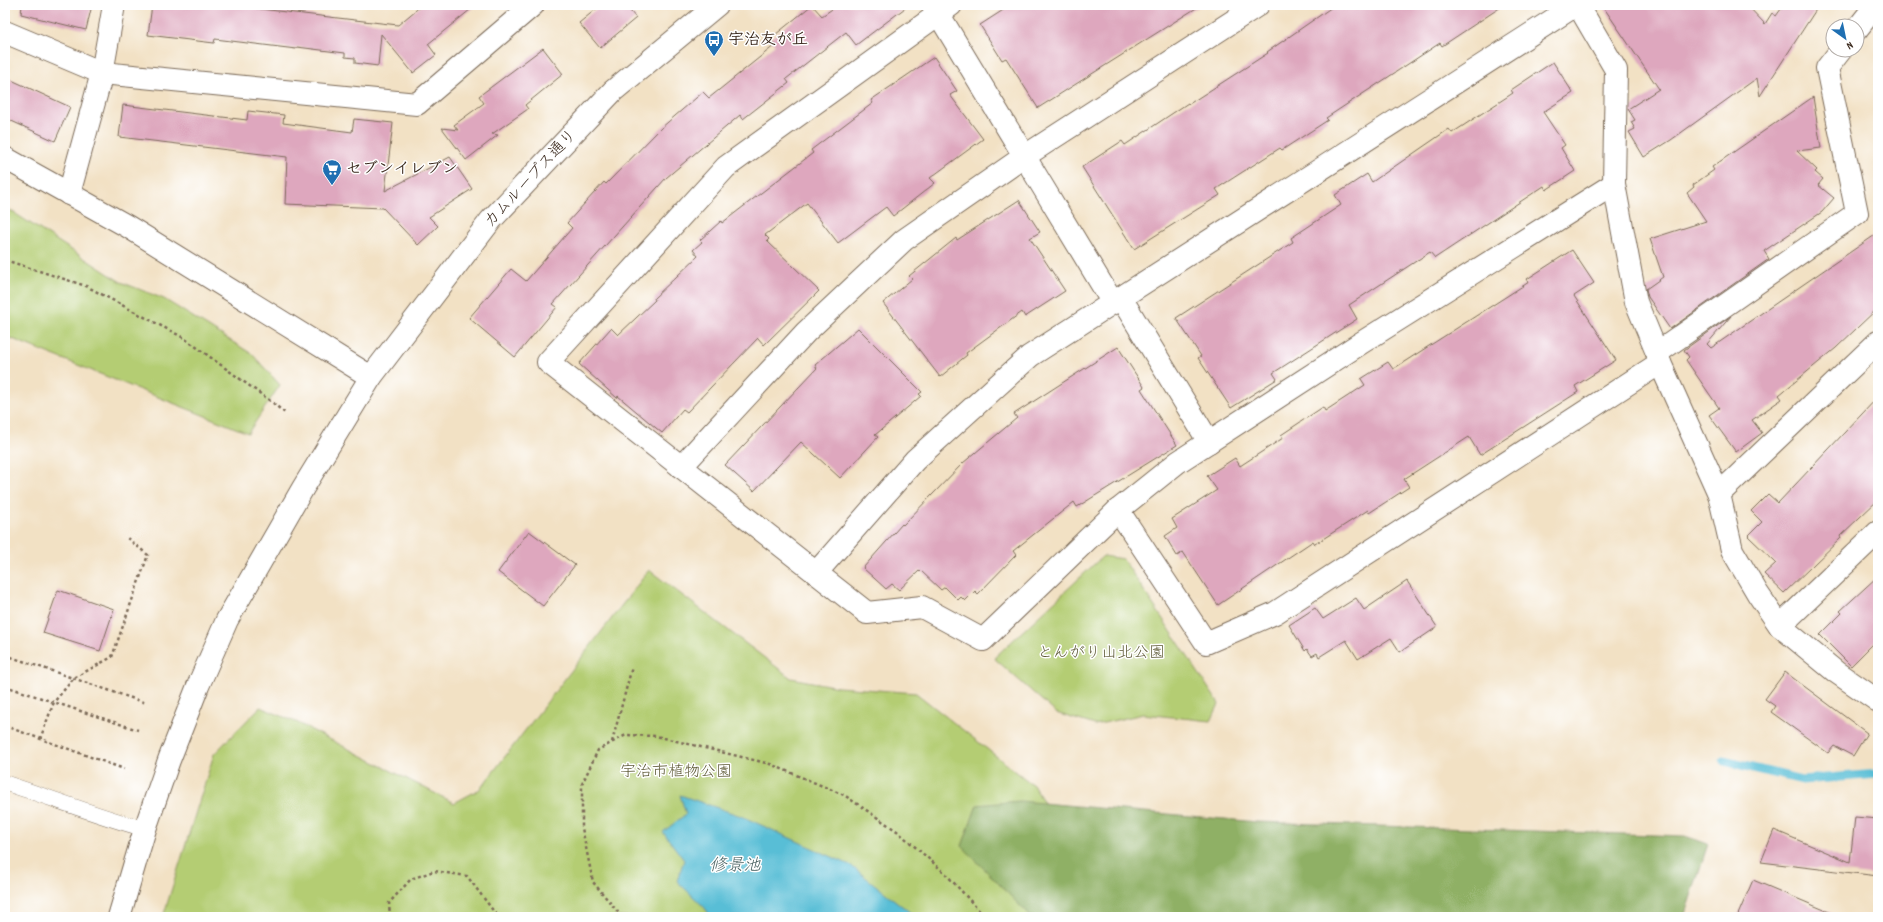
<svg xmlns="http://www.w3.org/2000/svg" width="1883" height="922" viewBox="0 0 1883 922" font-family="Dekko,'Klee One',sans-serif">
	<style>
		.green { fill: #b4cd73; stroke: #787c48 }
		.forest { fill: #8fb065; stroke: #656d42 }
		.water { fill: #58bed6; stroke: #4a747a }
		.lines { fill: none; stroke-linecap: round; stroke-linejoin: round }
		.stream { stroke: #58bed6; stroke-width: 9 }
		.building { fill: #dea7be }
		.lane-casing { stroke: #7b6a58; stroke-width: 16 }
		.street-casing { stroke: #7b6a58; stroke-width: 24 }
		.secondary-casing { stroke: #7b6a58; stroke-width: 24 }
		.path { stroke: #7b6a58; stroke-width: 2.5; stroke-dasharray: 3 3; stroke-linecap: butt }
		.lane { stroke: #fff; stroke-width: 15 }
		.street { stroke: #fff; stroke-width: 22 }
		.secondary { stroke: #fff; stroke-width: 22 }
		.labels { text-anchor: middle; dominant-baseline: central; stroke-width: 3; stroke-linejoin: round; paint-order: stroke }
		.poi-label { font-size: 16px; font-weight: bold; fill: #3b2a1e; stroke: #fff; text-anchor: start }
		.street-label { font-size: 16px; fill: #3b2a1e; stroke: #fff }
		.park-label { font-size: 16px; fill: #5f5b38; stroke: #fff }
		.water-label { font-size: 17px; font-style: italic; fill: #455e5e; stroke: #fff }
	</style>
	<rect width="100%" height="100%" fill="#fff"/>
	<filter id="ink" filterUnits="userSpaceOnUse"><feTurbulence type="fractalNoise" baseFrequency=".025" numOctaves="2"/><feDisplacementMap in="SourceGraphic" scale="8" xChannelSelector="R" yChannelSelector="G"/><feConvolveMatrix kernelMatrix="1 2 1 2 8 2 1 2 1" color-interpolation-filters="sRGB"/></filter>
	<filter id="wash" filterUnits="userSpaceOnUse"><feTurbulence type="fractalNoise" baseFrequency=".012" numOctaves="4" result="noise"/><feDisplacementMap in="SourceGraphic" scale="16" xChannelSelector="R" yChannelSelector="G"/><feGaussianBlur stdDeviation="0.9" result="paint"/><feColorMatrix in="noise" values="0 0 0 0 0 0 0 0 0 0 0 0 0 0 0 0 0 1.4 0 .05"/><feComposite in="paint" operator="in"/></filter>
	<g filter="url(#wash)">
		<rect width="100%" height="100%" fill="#f2e1c4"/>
		<g class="green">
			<path d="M5 207 121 282 164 299 252 354 280 385 248 433 5 336Z"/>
			<path d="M1103 556 1123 559 1219 704 1211 721 1143 714 1095 725 1056 713 994 658Z"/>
			<path d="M649 570 791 678 838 687 916 693 1033 785 1110 908 1109 917H163L214 754 260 707 296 722 454 803 480 789Z"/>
		</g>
		<path class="forest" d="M1020 801 1258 822 1685 836 1708 844 1684 917H1031L962 846 977 805Z"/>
		<path class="water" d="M680 795 741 816 850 865 916 917H711L705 908 677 881 684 860 663 832 686 814Z"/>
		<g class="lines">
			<path class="stream" d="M1724 761 1802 780 1878 774"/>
		</g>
		<g id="blocks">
			<g class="building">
				<path d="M22 5H92L86 30 21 14Z"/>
				<path d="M152 5H226L398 25 422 5H476L428 44 436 55 413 73 381 34 378 66 355 63V58L345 57V53L297 47 296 49 215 39 214 43 148 35Z"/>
				<path d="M601 5H625L636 18 600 48 579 23Z"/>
				<path d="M812 5 822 16 838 5H909L856 45 846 32 786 79 789 83 743 119 740 115 666 178 553 304 557 307 515 357 469 318 511 269 526 281 572 228 567 223 604 182 606 184 661 128 703 92 709 98 775 45 770 39Z"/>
				<path d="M1011 5H1201L1038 108 1006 58 1002 60 980 25Z"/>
				<path d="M1335 5H1504L1442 46 1440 43 1326 118 1328 120 1282 150 1280 148 1216 189 1220 195 1134 249 1082 167 1122 141 1125 145 1188 103 1189 104 1268 53 1267 52Z"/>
				<path d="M1602 5H1747L1765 24 1772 13 1776 16 1784 5H1819L1760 96 1757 78 1671 140 1644 157 1629 132 1635 129 1631 122 1635 120 1628 109 1659 89Z"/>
				<path d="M543 48 563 74 525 105 528 109 492 134 498 135 466 160 442 128 458 130 454 125 484 103 479 96Z"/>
				<path d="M934 57 957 91 950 95 983 139 930 178 935 183 893 216 886 207 838 243 807 203 765 235 769 239 767 241 819 291 764 345 758 338 687 412 683 409 662 433 618 396 617 398 579 364 611 328 618 335 655 300 654 298 698 256 693 250 702 242 700 240 721 221 722 223 813 153 811 150 873 103 871 100Z"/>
				<path d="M1553 62 1573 93 1543 112 1565 145 1561 148 1575 171 1546 190 1544 186 1435 258 1430 252 1349 305 1357 319 1273 373 1277 379 1231 408 1198 358 1201 356 1176 318 1293 242 1291 238 1341 205 1335 195 1367 174 1372 182 1449 129 1452 133 1513 93 1511 90Z"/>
				<path d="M5 77 70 107 55 141 5 118Z"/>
				<path d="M1813 97 1821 148 1797 151 1817 170 1815 172 1823 179 1818 185 1834 198 1822 212 1764 251 1769 259 1670 329 1648 297 1646 289 1663 277 1650 239 1706 221 1687 193 1694 187 1693 185 1714 170 1712 167Z"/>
				<path d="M123 105 247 120 248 111 284 115 283 123 352 132 354 119 393 123 385 191 450 157 472 189 429 217 438 226 418 245 383 208 285 204 287 157 119 137Z"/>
				<path d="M1019 200 1040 232 1030 238 1065 291 1025 317 1022 312 966 353 967 355 940 377 883 303 912 279 909 276 956 238 957 240Z"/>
				<path d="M1878 233V308L1836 348 1779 395 1782 399 1752 420 1762 433 1736 452 1709 415 1719 408 1686 360 1689 357 1684 350 1731 316 1707 344 1711 348Z"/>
				<path d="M1572 250 1594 283 1574 296 1616 360 1575 386 1578 392 1480 455 1469 437 1404 479 1409 487 1369 513 1368 510 1315 544 1313 541 1218 605 1183 552 1177 556 1165 536 1177 528 1172 519 1217 490 1207 476 1235 458 1240 466 1283 438 1281 435 1323 407 1325 411 1365 385 1361 379 1388 362 1393 369 1529 282 1527 279Z"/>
				<path d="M858 328 922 392 919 394 921 396 875 435 878 437 840 478 801 442 754 491 725 465 817 368 815 365Z"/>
				<path d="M1118 347 1144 387 1141 389 1177 445 1077 507 1074 502 1013 551 1016 555 978 594 975 591 965 601 961 597 958 600 945 587 941 590 920 570 899 590 892 584 886 589 863 568 902 524 903 525 963 463 1017 418 1014 414Z"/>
				<path d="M1878 397V500L1840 536 1841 538 1784 593 1764 574 1776 563 1748 536 1762 522 1751 511 1768 494 1778 503Z"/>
				<path d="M529 531 575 565 543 606 498 572Z"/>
				<path d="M1878 576V639L1851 666 1820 635 1842 613 1840 611Z"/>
				<path d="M1407 581 1437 627 1400 652 1391 638 1358 659 1346 640 1319 657 1317 653 1312 656 1307 649 1305 651 1289 625 1315 608 1323 619 1356 598 1364 610Z"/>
				<path d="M58 590 114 609 100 651 43 633Z"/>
				<path d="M1785 672 1867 733 1853 756 1834 746 1828 753 1771 712 1775 706 1765 699Z"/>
				<path d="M1855 817 1878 819V876L1761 862 1774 830 1850 862Z"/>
				<path d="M1753 880 1841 917H1737Z"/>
			</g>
		</g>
	</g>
	<g filter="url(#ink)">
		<use href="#blocks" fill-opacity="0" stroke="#7b6a58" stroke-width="1"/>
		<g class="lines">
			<defs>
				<path id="lane" d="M5 783C52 798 97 816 145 829"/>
				<g id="street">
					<path d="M933 5 1113 303"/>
					<path d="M951 5 726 167 548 362 867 613 922 607 983 640 1118 510 1178 462 1361 343 1614 184"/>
					<path d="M1578 5 1616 70 1614 184 1636 302 1657 353 1660 363 1719 494 1732 550 1758 594 1780 626 1836 672 1878 701"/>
					<path d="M1857 29 1876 5"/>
					<path d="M5 32 102 73 417 104 533 5"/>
					<path d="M69 194 102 73 114 5"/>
					<path d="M1121 298 1209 442"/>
					<path d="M1657 353 1857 213 1827 68 1841 50"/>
					<path d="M681 467 806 332 904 240 1025 156 1258 5"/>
					<path d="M1719 494 1878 342"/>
					<path d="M1118 510 1206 643 1275 613 1660 363"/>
					<path d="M816 573 915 460 1030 356 1576 5"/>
					<path d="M1780 626 1878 532"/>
				</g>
				<g id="secondary">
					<path d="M5 158 127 226 371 377"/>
					<path d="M119 917 145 829 169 760 198 686 227 620 303 488 371 377 491 220 613 91 717 5"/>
				</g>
			</defs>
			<use href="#lane" class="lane-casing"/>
			<use href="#street" class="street-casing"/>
			<use href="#secondary" class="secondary-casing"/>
			<g class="path">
				<path d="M5 260 86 286 184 338 273 403 286 414"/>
				<path d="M5 655 146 703"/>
				<path d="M5 686 138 730"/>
				<path d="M5 726 124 769"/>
				<path d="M40 739 54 702 74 678 112 657 148 555 127 538"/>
				<path d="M612 742 632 667"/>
				<path d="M390 917 389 903 411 879 434 871 467 876 498 917"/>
				<path d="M622 917 593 882 582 828V784L598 750 626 735 656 736 770 764 844 795 897 831 945 873 985 917"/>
			</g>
			<use href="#lane" class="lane"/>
			<use href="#street" class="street"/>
			<use href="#secondary" class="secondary"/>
		</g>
	</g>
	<defs>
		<symbol id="bus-pin" viewBox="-11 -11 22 30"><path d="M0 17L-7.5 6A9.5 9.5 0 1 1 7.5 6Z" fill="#1f6fb2" stroke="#fff"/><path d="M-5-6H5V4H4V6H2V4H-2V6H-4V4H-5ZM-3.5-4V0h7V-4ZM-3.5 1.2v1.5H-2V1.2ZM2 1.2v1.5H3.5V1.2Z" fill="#fff"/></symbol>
		<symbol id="supermarket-pin" viewBox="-11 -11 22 30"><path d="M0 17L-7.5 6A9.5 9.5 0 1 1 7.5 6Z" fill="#1f6fb2" stroke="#fff"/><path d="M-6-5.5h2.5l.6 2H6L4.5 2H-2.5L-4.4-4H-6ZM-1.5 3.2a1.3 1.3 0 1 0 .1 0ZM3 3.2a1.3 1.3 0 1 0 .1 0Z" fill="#fff"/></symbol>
	</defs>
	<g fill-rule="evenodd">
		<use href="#bus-pin" x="703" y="29" width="22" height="30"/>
		<use href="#supermarket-pin" x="321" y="158" width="22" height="30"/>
	</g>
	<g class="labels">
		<g class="poi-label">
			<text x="728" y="40">宇治友が丘</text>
			<text x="346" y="169">セブンイレブン</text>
		</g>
		<g class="street-label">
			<text transform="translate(531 179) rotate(-47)">カムループス通り</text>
		</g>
		<g class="park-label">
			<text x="1101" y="653">とんがり山北公園</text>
			<text x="676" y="772">宇治市植物公園</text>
		</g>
		<g class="water-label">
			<text x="735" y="867">修景池</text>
		</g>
	</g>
	<rect width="1883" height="922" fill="none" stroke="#fff" stroke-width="20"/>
	<g transform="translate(1845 38) rotate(147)"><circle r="19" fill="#ffffff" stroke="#b1aaa5"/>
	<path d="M0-3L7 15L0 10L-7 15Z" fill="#1f6fb2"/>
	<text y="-6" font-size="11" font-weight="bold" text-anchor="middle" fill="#3b2a1e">N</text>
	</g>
</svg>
